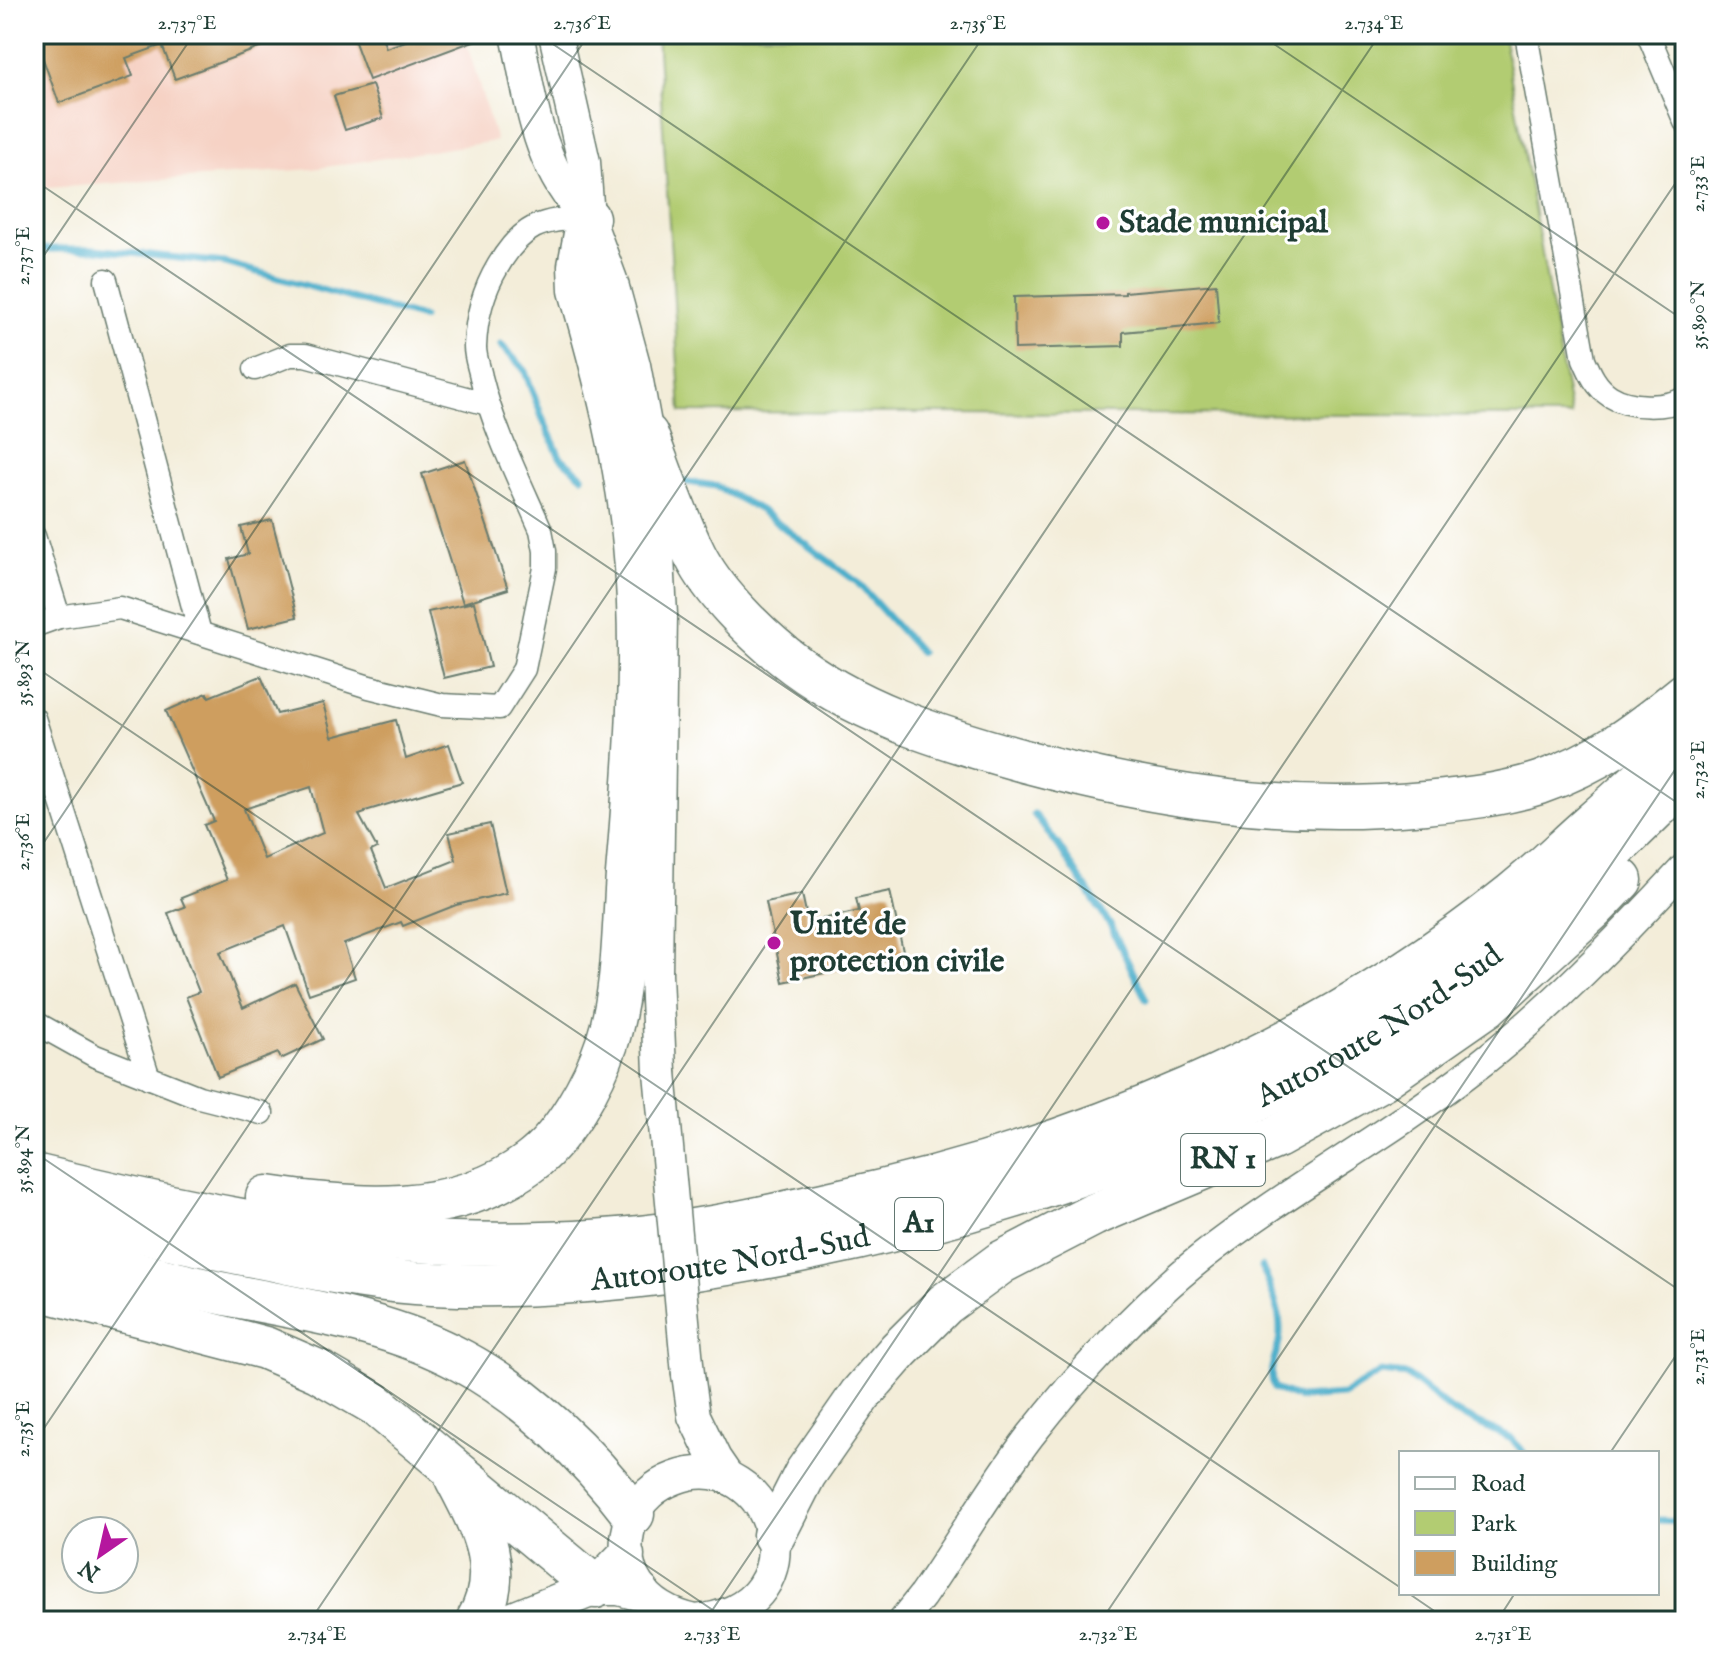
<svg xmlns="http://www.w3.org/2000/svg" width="1719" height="1655" viewBox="0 0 1719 1655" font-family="'IM FELL English',serif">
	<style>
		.built { fill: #f6d2c4 }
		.green { fill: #b2cc72; stroke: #688453; stroke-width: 2 }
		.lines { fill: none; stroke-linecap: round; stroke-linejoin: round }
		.stream { stroke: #4baeca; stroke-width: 7 }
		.building { fill: #ce9e5f; fill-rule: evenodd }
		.minor-casing { stroke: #697b6e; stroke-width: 25 }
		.tertiary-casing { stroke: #697b6e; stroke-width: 31 }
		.secondary-casing { stroke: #697b6e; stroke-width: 35 }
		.primary-casing { stroke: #697b6e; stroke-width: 39 }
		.motorway-casing { stroke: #697b6e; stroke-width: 45 }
		.minor { stroke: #fff; stroke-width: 22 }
		.tertiary { stroke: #fff; stroke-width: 28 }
		.secondary { stroke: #fff; stroke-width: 32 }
		.primary { stroke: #fff; stroke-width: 36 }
		.motorway { stroke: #fff; stroke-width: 42 }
		.secondary-bridge-casing { stroke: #697b6e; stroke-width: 35; stroke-linecap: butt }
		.secondary-bridge { stroke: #fff; stroke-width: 32 }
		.ticks { fill: none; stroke: #1f3d34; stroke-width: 2; stroke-opacity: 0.45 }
		.poi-dot { fill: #b5179e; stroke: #fff; stroke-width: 3 }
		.labels { text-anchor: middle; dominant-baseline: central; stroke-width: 6; stroke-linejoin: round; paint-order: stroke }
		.shield { fill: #fff; stroke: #627771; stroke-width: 2 }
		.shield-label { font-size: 30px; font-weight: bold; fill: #1f3d34 }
		.poi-label { font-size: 32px; font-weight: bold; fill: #1f3d34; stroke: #fff; text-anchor: start }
		.street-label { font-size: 32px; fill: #1f3d34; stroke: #fff }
		.neatline { fill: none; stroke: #1f3d34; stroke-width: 3 }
		.ticks-label { font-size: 20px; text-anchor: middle; fill: #1f3d34 }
	</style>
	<rect width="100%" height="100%" fill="#fff"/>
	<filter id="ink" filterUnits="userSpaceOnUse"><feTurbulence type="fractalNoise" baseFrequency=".0125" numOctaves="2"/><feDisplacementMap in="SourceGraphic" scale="16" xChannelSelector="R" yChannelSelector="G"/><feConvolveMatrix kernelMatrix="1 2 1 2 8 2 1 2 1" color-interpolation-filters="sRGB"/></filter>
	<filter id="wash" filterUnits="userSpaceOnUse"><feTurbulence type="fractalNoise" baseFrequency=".006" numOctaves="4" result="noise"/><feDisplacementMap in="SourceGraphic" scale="32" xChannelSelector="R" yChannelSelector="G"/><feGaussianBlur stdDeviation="1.8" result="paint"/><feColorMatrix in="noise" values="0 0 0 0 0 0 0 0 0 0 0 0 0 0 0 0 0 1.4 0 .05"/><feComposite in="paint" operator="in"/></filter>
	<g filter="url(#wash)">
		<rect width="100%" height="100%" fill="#f3edd9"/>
		<path class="built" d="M34 34H464L496 141 312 169 34 189Z"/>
		<path class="green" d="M657 34H1503L1571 416 681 412Z"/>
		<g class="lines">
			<g class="stream">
				<path d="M34 249H94L225 263 422 318"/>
				<path d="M501 345 524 369 542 417 560 457 582 476"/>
				<path d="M681 481 716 486 760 510 857 582 920 652"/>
				<path d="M1034 814 1058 845 1110 925 1146 999"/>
				<path d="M1262 1267C1271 1289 1281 1309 1280 1334 1279 1356 1266 1365 1274 1389L1300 1398 1343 1395 1381 1372 1407 1375 1452 1411 1512 1439 1524 1453"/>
				<path d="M1657 1520 1685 1521"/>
			</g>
		</g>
		<g id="blocks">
			<g class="building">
				<path d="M34 34H291L292 36 175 79 162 45 126 58 133 76 59 103Z"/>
				<path d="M352 34H381L386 48 425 34H486L487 36 369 80Z"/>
				<path d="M372 85 383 118 345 130 334 96Z"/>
				<path d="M1216 284 1219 323 1123 332V346L1015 349 1014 297 1125 294V292Z"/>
				<path d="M465 460 508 589 463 603 422 474Z"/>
				<path d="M272 520 297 617 248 629 229 559 248 554 241 527Z"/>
				<path d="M474 602 490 667 444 678 428 612Z"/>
				<path d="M261 676 277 714 323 703 332 737 396 720 406 759 449 744 462 782 365 811V813L359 815 377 848 371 851 386 888 456 860 449 833 490 824 506 893 456 905 403 926 401 922 344 944 355 978 309 994 285 926 220 952 243 1008 295 983 323 1039 281 1059 278 1053 218 1077 186 997 199 992 168 913 185 907 181 898 227 880 204 825 214 821 166 711 207 693 209 697ZM311 787 323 833 264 859 244 809Z"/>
				<path d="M890 891 904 956 783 982 766 902 802 894 808 922 859 911 856 898Z"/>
			</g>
		</g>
	</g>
	<g filter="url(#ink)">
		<use href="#blocks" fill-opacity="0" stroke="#697b6e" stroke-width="2"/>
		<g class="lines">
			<defs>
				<g id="minor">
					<path d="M1526 34 1584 359C1590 373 1596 387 1610 396 1629 408 1665 409 1685 398"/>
					<path d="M1648 34 1685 122"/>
					<path d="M106 280 200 633"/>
					<path d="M255 369 290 355H305L488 404"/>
					<path d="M34 536 59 617"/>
					<path d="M34 626 59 617 120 608 369 687 442 705 499 708 524 669 545 568V551L541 530C519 480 494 430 481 377 479 367 475 357 475 347 476 318 483 291 498 266 522 225 541 219 588 218"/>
					<path d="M34 718 149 1078"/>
					<path d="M34 1022 95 1056 199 1097 262 1113"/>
				</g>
				<path id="tertiary" d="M902 1621 922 1596C958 1544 992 1486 1030 1436 1077 1376 1142 1304 1202 1257 1287 1190 1384 1138 1471 1071 1547 1013 1620 937 1685 867"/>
				<g id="secondary">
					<path d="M517 34C531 100 537 168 588 218"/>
					<path d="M555 34 584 162 588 218 611 280 634 365 647 435 656 518 661 615 656 974 660 1072"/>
					<path d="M688 1374 694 1416 715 1459 728 1478"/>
					<path d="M695 1621C645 1610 613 1571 632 1518 639 1499 656 1485 675 1478 773 1441 827 1608 696 1621"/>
				</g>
				<g id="primary">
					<path d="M595 1587 626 1555"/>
					<path d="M511 1621 595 1587H619L642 1593"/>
				</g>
				<g id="motorway">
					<path d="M647 435C662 475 676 517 695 555 713 591 753 631 784 656 852 711 940 738 1024 761 1159 797 1284 816 1425 803 1463 799 1502 795 1539 783 1599 762 1637 733 1685 694"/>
					<path d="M34 1175C175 1209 306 1238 452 1243 530 1245 609 1243 686 1231 734 1225 781 1213 828 1203 1075 1151 1314 1053 1512 894 1536 875 1558 854 1580 834 1616 802 1652 771 1685 735"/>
					<path d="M267 1197C354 1210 453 1219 529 1163 563 1139 594 1082 607 1043 624 990 623 930 627 875 636 765 645 654 634 544 626 458 604 373 580 290L579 266 588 218"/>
					<path id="s1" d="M34 1206C110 1225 186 1243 263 1258 319 1269 375 1282 432 1284 556 1290 679 1275 800 1251 1033 1205 1260 1120 1456 983 1540 925 1612 851 1685 780"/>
					<path d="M34 1245C93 1262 151 1278 211 1291 295 1309 385 1319 462 1361 529 1397 588 1455 633 1514"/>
					<path d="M34 1288 265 1348 318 1371 375 1404 595 1587"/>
					<path d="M456 1478C480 1524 507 1571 477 1621"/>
					<path d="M774 1535 805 1474 860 1395 899 1350 945 1304 1002 1262 1093 1215 1277 1137 1382 1079 1487 1006 1594 908 1621 880"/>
				</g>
			</defs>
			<use href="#minor" class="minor-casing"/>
			<use href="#tertiary" class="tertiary-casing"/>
			<use href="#secondary" class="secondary-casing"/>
			<use href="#primary" class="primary-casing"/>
			<use href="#motorway" class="motorway-casing"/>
			<use href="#minor" class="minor"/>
			<use href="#tertiary" class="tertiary"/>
			<use href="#secondary" class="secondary"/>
			<use href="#primary" class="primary"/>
			<use href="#motorway" class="motorway"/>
			<defs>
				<path id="secondary-bridge" d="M660 1072 688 1374"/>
			</defs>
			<use href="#secondary-bridge" class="secondary-bridge-casing"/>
			<use href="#secondary-bridge" class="secondary-bridge"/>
		</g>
	</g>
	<path class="ticks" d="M538 34 1685 808M1259 34 1685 321M34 180 1685 1294M34 270 194 34M34 666 1401 1588M34 857 589 34M34 1152 729 1621M34 1443 985 34M1610 1453 1685 1342M1408 1593 1449 1621M310 1621 1380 34M705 1621 1685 169M1101 1621 1685 755M1497 1621 1515 1593"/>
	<g class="poi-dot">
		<circle cx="1103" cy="223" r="8"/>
		<circle cx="774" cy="943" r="8"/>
	</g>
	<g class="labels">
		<g class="shield">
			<rect x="1181" y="1134" width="84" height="52" rx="6"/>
			<rect x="895" y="1198" width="48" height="52" rx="6"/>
		</g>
		<g class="shield-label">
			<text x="1223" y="1160">RN 1</text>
			<text x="919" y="1224">A1</text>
		</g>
		<g class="poi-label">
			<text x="1119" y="223">Stade municipal</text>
			<text x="790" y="925">Unité de<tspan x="790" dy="37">protection civile</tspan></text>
		</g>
		<g class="street-label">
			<text stroke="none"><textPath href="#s1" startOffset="1402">Autoroute Nord-Sud</textPath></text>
			<text stroke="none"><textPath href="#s1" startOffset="706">Autoroute Nord-Sud</textPath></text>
		</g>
	</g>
	<rect width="1719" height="1655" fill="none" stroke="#fff" stroke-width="88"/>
	<rect x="1399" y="1451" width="260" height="144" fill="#ffffff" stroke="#a5b1ae" stroke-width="2"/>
	<rect x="1415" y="1477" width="40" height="12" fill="#ffffff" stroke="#a5b1ae" stroke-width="2"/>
	<text x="1471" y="1491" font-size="24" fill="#1f3d34">Road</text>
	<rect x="1415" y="1511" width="40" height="24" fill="#b2cc72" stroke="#a5b1ae" stroke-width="2"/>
	<text x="1471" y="1531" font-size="24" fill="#1f3d34">Park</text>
	<rect x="1415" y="1551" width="40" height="24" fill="#ce9e5f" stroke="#a5b1ae" stroke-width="2"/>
	<text x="1471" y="1571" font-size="24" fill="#1f3d34">Building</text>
	<g transform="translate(100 1555) rotate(214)"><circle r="38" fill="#ffffff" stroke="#a5b1ae" stroke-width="2"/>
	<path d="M0-6L14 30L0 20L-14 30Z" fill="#b5179e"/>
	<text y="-12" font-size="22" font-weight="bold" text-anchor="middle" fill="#1f3d34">N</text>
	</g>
	<rect x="44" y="44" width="1631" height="1567" class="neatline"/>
	<g class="ticks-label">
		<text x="187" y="29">2.737°E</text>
		<text x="582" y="29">2.736°E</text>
		<text x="978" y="29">2.735°E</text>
		<text x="1374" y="29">2.734°E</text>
		<text transform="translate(1697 184) rotate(-90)" y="7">2.733°E</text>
		<text transform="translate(22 256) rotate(-90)" y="7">2.737°E</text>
		<text transform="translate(1697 315) rotate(-90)" y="7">35.890°N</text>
		<text transform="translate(22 673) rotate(-90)" y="7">35.893°N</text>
		<text transform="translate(1697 770) rotate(-90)" y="7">2.732°E</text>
		<text transform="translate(22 842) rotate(-90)" y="7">2.736°E</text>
		<text transform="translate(22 1159) rotate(-90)" y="7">35.894°N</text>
		<text transform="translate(1697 1357) rotate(-90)" y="7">2.731°E</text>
		<text transform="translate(22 1429) rotate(-90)" y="7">2.735°E</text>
		<text x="317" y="1640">2.734°E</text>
		<text x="712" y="1640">2.733°E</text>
		<text x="1108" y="1640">2.732°E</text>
		<text x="1503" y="1640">2.731°E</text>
	</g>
</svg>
